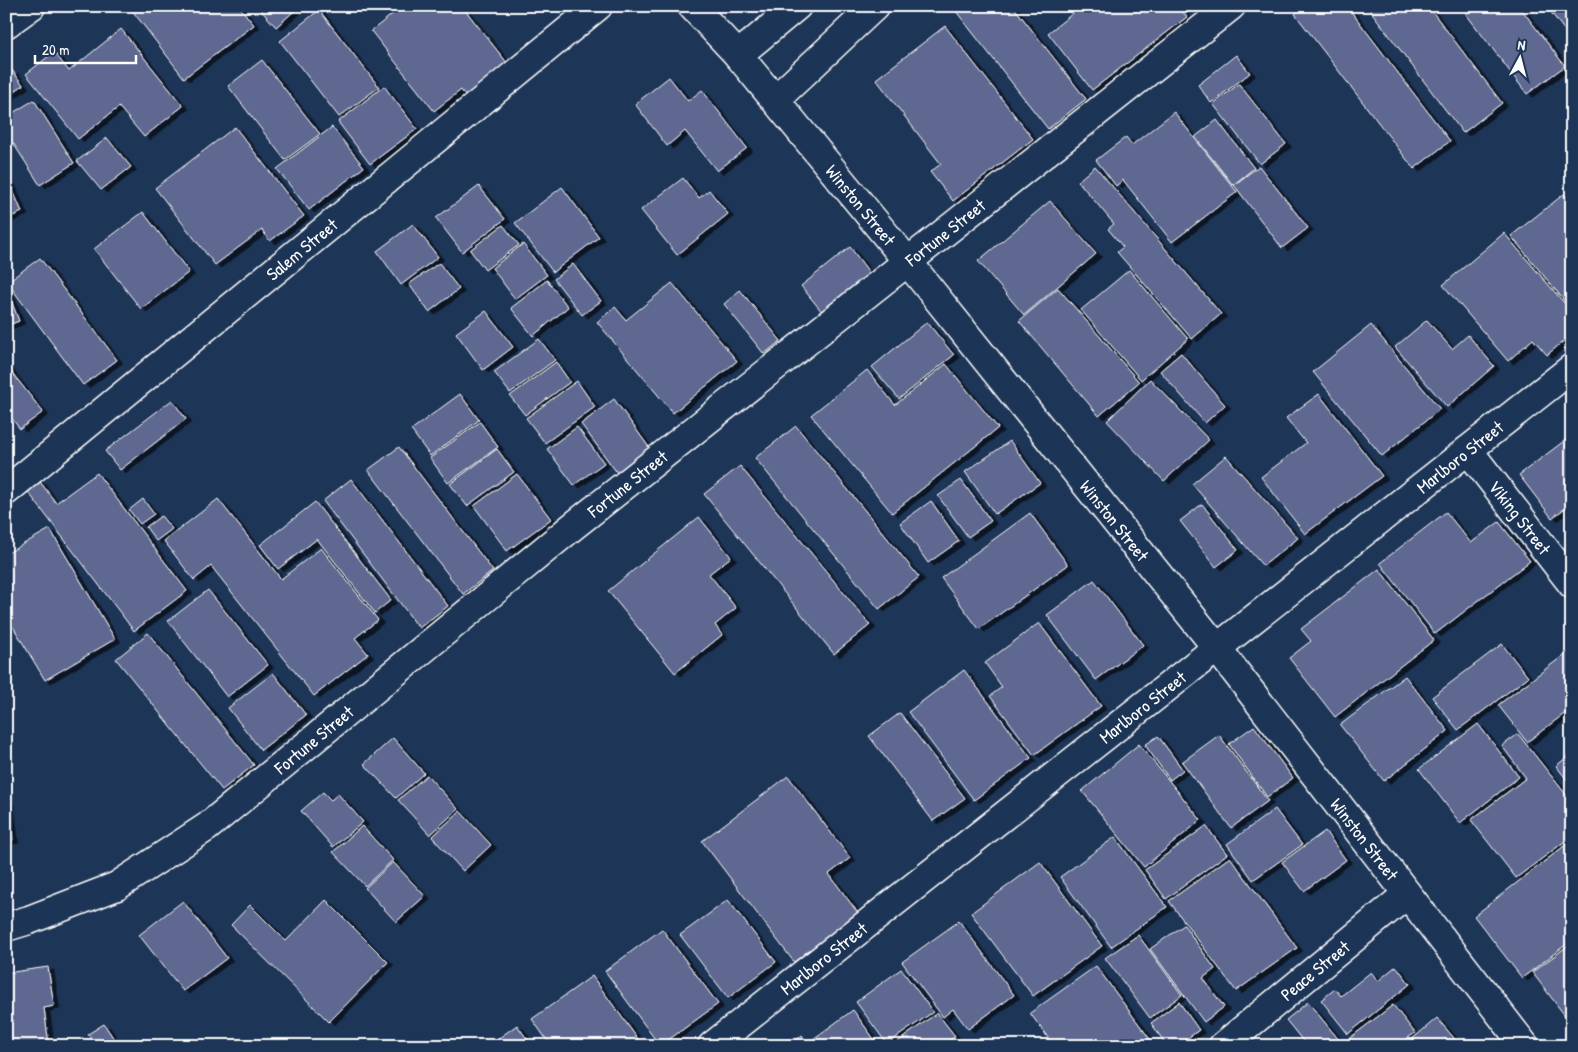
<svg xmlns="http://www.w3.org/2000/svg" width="1578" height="1052" viewBox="0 0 1578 1052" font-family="'Patrick Hand',sans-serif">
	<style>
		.building { fill: #5e6890; stroke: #fff; filter: url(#shadow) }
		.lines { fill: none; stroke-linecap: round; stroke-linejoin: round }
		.minor-casing { stroke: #fff; stroke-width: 31 }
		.minor { stroke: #1d3557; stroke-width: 28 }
		.labels { text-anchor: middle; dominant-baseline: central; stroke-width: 4; stroke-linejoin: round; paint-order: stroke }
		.street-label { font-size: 18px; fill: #fff; stroke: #1d3557 }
	</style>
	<defs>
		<filter id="shadow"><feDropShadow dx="5.5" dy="3" stdDeviation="0" flood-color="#0009"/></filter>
	</defs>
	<rect width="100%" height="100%" fill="#1d3557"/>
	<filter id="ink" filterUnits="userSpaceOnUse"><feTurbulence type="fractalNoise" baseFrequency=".02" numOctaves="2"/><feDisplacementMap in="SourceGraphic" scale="10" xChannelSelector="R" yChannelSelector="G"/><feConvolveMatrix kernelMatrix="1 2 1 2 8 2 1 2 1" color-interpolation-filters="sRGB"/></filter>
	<g filter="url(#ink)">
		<g class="building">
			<path d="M134 6H239L254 25 184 78 131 9Z"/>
			<path d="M257 6H300L276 27Z"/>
			<path d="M403 6H462L508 64 466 97 461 90 434 111 371 31Z"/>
			<path d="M959 6H1013L1086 99 1048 129 955 10Z"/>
			<path d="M1082 6H1178L1187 17 1092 90 1048 33Z"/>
			<path d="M1305 6H1347L1450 141 1414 169 1295 14Z"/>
			<path d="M1367 6H1428L1502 103 1463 133Z"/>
			<path d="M1476 6H1519L1565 66 1527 94 1466 14Z"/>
			<path d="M1546 6H1572V40Z"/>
			<path d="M319 10 379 87 339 117 280 41Z"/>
			<path d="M945 26 1033 139 953 201 930 172 941 164 876 79Z"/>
			<path d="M121 29 183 106 144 137 119 107 78 139 26 74 54 52 69 71Z"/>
			<path d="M1236 55 1250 73 1211 103 1198 85Z"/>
			<path d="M262 60 320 134 285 160 228 86Z"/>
			<path d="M12 70 23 85 6 98V74Z"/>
			<path d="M669 77 688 101 702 90 747 148 717 171 685 131 667 146 635 104Z"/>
			<path d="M1239 84 1286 144 1260 164 1213 104Z"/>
			<path d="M384 86 417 129 370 164 338 122Z"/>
			<path d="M34 100 74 163 40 185 6 132V117Z"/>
			<path d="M1174 112 1237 192 1172 242 1123 180 1116 186 1096 160 1126 137 1132 145Z"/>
			<path d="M1217 120 1254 168 1233 185 1195 137Z"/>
			<path d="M235 127 304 216 270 241 262 230 215 265 155 188Z"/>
			<path d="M332 127 364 167 309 210 277 169Z"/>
			<path d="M107 138 131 167 101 190 77 161Z"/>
			<path d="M1095 166 1221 314 1192 339 1117 252 1123 247 1108 229 1114 224 1078 181Z"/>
			<path d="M1259 166 1308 228 1282 248 1234 185Z"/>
			<path d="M6 174 22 212 6 219Z"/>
			<path d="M683 178 699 198 709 190 728 214 677 255 641 210Z"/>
			<path d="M479 186 505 219 462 252 436 218Z"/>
			<path d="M562 187 599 237 553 272 515 223Z"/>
			<path d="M1564 194 1572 204V310L1511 236Z"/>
			<path d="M1050 201 1096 254 1024 315 978 261Z"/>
			<path d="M143 212 189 272 141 309 94 249Z"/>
			<path d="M413 224 438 257 401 285 377 251Z"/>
			<path d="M503 225 519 245 485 270 470 250Z"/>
			<path d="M1504 233 1572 312V334L1547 355 1533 339 1508 361 1443 285Z"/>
			<path d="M523 244 547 275 515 299 492 268Z"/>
			<path d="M850 247 871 275 823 313 801 286Z"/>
			<path d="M40 258 117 360 83 385 7 282Z"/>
			<path d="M439 263 459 289 429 312 409 284Z"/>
			<path d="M573 264 601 301 582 315 554 279Z"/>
			<path d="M1129 270 1188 339 1141 380 1081 310Z"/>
			<path d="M547 280 568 307 533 336 511 308Z"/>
			<path d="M672 283 737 361 673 413 597 322 615 307 626 320Z"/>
			<path d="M6 287 19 321 6 326Z"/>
			<path d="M1058 288 1139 382 1099 416 1019 321Z"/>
			<path d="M740 290 781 341 764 354 724 304Z"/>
			<path d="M486 311 513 347 483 370 456 333Z"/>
			<path d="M1427 320 1452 349 1468 335 1494 366 1447 407 1395 347Z"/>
			<path d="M927 322 954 355 899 399 872 367Z"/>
			<path d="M1371 325 1440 409 1382 456 1313 372Z"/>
			<path d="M539 339 555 360 510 393 494 372Z"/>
			<path d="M1181 353 1225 405 1205 423 1160 371Z"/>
			<path d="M556 362 570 382 525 415 510 396Z"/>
			<path d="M946 364 998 428 892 513 811 415 867 370 895 405Z"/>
			<path d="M6 365 43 412 20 429 6 411Z"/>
			<path d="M1150 379 1209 440 1164 481 1107 421Z"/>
			<path d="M577 381 595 407 545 443 526 418Z"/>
			<path d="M460 394 479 420 430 456 411 430Z"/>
			<path d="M1319 394 1382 476 1305 534 1261 477 1306 443 1286 418Z"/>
			<path d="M614 399 651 450 618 474 581 424Z"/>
			<path d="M172 400 186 419 120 470 105 451Z"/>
			<path d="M480 422 498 447 448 483 430 458Z"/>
			<path d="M796 426 919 577 879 609 755 458Z"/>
			<path d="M577 427 604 463 574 485 547 449Z"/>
			<path d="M1572 435V503L1552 518 1519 475Z"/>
			<path d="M1010 441 1040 483 995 514 965 472Z"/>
			<path d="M399 447 493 571 463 594 368 470Z"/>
			<path d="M497 449 514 472 467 506 450 484Z"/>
			<path d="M1226 456 1298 538 1263 566 1192 484Z"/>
			<path d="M740 466 870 625 834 654 704 494Z"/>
			<path d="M97 473 187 591 134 631 22 484 35 475 56 503Z"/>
			<path d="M517 474 551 519 507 551 474 506Z"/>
			<path d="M351 479 448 606 419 628 323 501Z"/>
			<path d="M961 480 991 521 968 537 938 496Z"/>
			<path d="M143 499 154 514 140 524 129 510Z"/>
			<path d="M218 499 281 579 321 548 378 620 355 638 368 654 314 696 211 566 194 580 164 541Z"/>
			<path d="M931 501 959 541 928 563 900 523Z"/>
			<path d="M315 502 391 600 375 613 317 539 278 569 260 545Z"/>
			<path d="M1202 504 1238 550 1216 567 1180 521Z"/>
			<path d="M1446 512 1471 543 1499 522 1530 561 1435 634 1380 563Z"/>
			<path d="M1030 513 1068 565 979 629 941 578Z"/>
			<path d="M161 516 172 529 156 541 146 527Z"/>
			<path d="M699 517 731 557 709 574 736 608 715 625 722 635 675 673 608 591Z"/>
			<path d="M50 529 115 639 45 680 6 615V554Z"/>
			<path d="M1379 569 1434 640 1335 717 1289 658 1311 641 1301 629Z"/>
			<path d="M1094 580 1143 645 1096 680 1047 615Z"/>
			<path d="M208 590 268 665 227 697 168 621Z"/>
			<path d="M1039 623 1101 706 1034 755 990 696 1002 687 985 663Z"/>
			<path d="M148 633 254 765 222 790 116 659Z"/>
			<path d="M1502 644 1528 677 1458 730 1432 697Z"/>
			<path d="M1572 649V708L1527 742 1498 705Z"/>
			<path d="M964 670 1031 758 974 800 908 712Z"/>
			<path d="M273 673 306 715 261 750 228 708Z"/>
			<path d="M1405 676 1448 731 1384 781 1340 725Z"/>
			<path d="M900 713 965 798 933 821 869 736Z"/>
			<path d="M1478 724 1519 777 1460 823 1419 769Z"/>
			<path d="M1254 726 1293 778 1267 797 1229 744Z"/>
			<path d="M1518 734 1572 802V836L1516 878 1471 820 1526 778 1502 746Z"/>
			<path d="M1219 735 1268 801 1231 828 1182 762Z"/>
			<path d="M1158 736 1183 770 1170 780 1145 745Z"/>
			<path d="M393 738 424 773 396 798 364 764Z"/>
			<path d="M1139 744 1201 820 1144 867 1082 791Z"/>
			<path d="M1572 753V786L1556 766Z"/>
			<path d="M427 775 458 809 430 835 398 800Z"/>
			<path d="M788 776 850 858 829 874 858 913 794 962 702 841Z"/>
			<path d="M323 792 331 800 338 794 363 822 333 847 301 811Z"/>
			<path d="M6 802H8L13 840 6 841Z"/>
			<path d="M1275 809 1302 845 1253 880 1227 844Z"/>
			<path d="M460 811 491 845 463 871 432 837Z"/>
			<path d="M362 826 393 860 365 886 333 852Z"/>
			<path d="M1206 826 1227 854 1166 899 1145 870Z"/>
			<path d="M1325 831 1346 860 1304 891 1282 862Z"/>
			<path d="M1115 837 1167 907 1111 947 1060 877Z"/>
			<path d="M1572 840V940L1522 978 1474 916Z"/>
			<path d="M1230 857 1297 948 1236 991 1169 901Z"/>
			<path d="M393 862 425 896 396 922 365 888Z"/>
			<path d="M1040 862 1102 946 1033 996 971 913Z"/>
			<path d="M326 900 388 962 329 1022 231 925 250 905 286 941Z"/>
			<path d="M728 900 776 962 728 998 680 935Z"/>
			<path d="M183 901 227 958 183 991 139 935Z"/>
			<path d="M959 921 1014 995 968 1029 953 1009 943 1017 902 962Z"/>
			<path d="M1184 925 1215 969 1203 978 1224 1007 1204 1022 1150 949Z"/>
			<path d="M662 929 718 1004 660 1046 605 971Z"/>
			<path d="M1138 935 1182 995 1150 1018 1105 958Z"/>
			<path d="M1572 943V1025L1532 972Z"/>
			<path d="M1096 966 1155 1046H1070L1065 1039 1054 1046 1030 1013Z"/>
			<path d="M1396 966 1410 984 1348 1034 1321 1000 1335 989 1341 996 1371 972 1378 981Z"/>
			<path d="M48 967 54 1006 44 1008 49 1045 56 1046H6V973Z"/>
			<path d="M901 969 933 1012 887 1044 856 1002Z"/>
			<path d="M592 976 643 1046H551L532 1019Z"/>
			<path d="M1179 1002 1199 1030 1177 1046H1167L1151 1023Z"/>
			<path d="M1308 1002 1344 1046H1307L1286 1020Z"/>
			<path d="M1393 1005 1415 1033 1397 1046H1349L1346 1041Z"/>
			<path d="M853 1010 879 1046H812L809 1042Z"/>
			<path d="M937 1013 955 1036 942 1046H897L896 1043Z"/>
			<path d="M1437 1018 1459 1044 1457 1046H1404Z"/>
			<path d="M104 1024 116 1042 110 1046H96L88 1034Z"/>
			<path d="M517 1025 532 1046H488Z"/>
			<path d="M802 1035 809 1046H789Z"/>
		</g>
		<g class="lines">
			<defs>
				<g id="minor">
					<path id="s1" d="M692 6 738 55 908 262 1217 648 1525 1046"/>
					<path d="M6 24 31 6"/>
					<path d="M738 55 797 6"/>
					<path d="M775 100 875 6"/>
					<path id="s2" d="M1468 450 1572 584"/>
					<path id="s3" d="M6 491 598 6"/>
					<path id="s4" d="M6 927 29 920 117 886 207 827 572 527 1231 6"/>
					<path id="s5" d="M712 1046 1572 368"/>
					<path id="s6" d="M1223 1046 1406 895"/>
				</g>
			</defs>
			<use href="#minor" class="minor-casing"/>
			<use href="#minor" class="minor"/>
		</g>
	</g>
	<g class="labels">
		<g class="street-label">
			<text stroke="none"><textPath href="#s1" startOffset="261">Winston Street</textPath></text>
			<text stroke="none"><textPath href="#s4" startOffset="1174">Fortune Street</textPath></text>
			<text stroke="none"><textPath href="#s3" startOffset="382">Salem Street</textPath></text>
			<text stroke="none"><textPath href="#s5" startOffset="952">Marlboro Street</textPath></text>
			<text stroke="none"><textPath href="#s4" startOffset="769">Fortune Street</textPath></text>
			<text stroke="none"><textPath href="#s2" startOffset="85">Viking Street</textPath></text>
			<text stroke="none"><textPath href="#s1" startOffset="666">Winston Street</textPath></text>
			<text stroke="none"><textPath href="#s5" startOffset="548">Marlboro Street</textPath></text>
			<text stroke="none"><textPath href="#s4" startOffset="364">Fortune Street</textPath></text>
			<text stroke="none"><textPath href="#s1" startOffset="1071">Winston Street</textPath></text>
			<text stroke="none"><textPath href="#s5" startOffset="142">Marlboro Street</textPath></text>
			<text stroke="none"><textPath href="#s6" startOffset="119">Peace Street</textPath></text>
		</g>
	</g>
	<rect width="1578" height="1052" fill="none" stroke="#1d3557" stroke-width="25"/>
	<rect x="12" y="12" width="1553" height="1027" fill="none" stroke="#fff" stroke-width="2" filter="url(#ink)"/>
	<g transform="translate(1520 58) rotate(7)" stroke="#1d3557" stroke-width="4" paint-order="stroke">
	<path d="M0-4L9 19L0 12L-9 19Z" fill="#ffffff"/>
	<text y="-8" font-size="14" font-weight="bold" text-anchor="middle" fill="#ffffff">N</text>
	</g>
	<path d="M35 55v8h101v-8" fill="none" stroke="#ffffff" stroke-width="2.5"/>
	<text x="42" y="55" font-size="15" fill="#ffffff" stroke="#1d3557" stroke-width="4" paint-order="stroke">20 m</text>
</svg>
